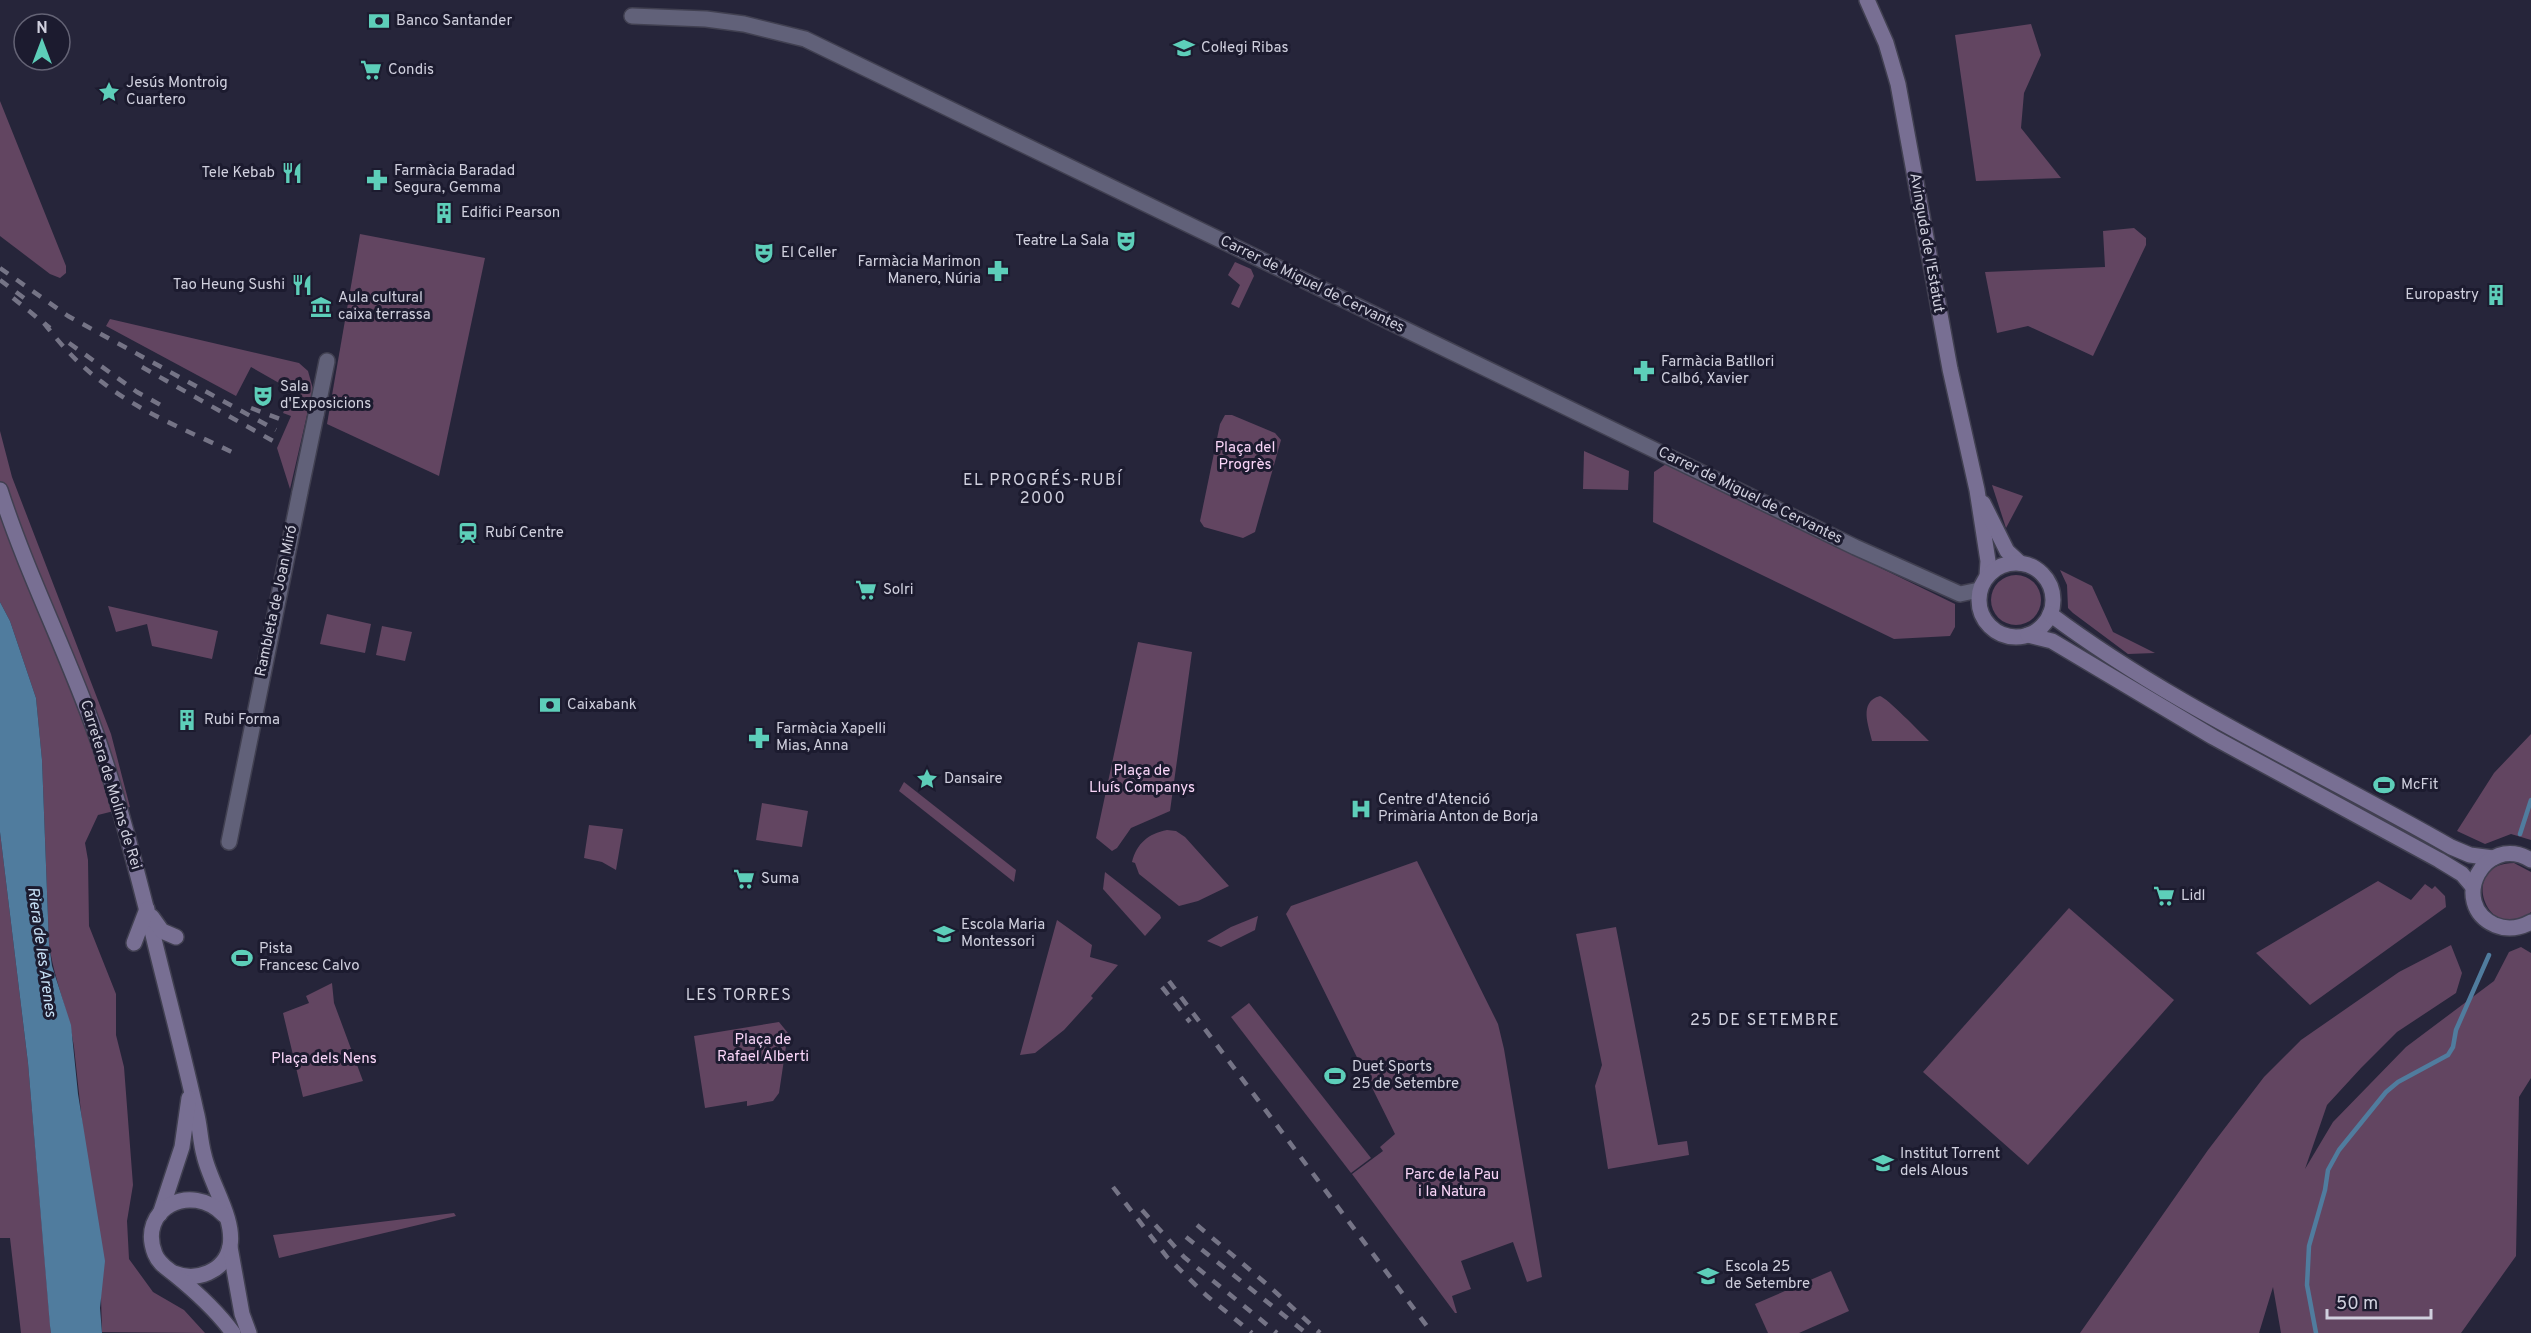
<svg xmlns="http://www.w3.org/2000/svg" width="2531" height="1333" viewBox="0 0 2531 1333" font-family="Overpass,sans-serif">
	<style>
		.green { fill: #624561 }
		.water { fill: #507c9e }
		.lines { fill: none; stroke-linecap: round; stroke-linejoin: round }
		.stream { stroke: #507c9e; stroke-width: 4.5 }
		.tertiary-casing { stroke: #414051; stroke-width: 18 }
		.secondary-casing { stroke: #414051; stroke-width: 18 }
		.tertiary { stroke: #616179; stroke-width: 15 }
		.secondary { stroke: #786f93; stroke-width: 15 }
		.rail { stroke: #757486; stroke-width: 4.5; stroke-dasharray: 10 10; stroke-linecap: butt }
		.tertiary-bridge-casing { stroke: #414051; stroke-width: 18; stroke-linecap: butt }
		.tertiary-bridge { stroke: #616179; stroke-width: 15 }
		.labels { text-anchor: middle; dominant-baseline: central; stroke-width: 6; stroke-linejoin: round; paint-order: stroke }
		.poi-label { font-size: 15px; fill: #d0d0de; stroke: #1c1b2f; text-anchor: start }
		.street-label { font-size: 15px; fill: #d0d0de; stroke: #1c1b2f }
		.park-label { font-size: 15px; fill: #fad6f9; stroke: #1c1b2f }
		.neighbourhood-label { font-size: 16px; letter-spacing: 1.5px; fill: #d0d0de; stroke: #1c1b2f }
		.water-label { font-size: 16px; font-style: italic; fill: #c7e1f7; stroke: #1c1b2f }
	</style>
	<rect width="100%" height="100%" fill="#26253a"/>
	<g class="green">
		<path d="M2031 24 2041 55 2024 93 2021 128 2061 178 1976 181 1955 35Z"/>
		<path d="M0 101 66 266V273L60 278 50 274 0 236Z"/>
		<path d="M2134 228 2146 238V245L2093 356 2028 326 1997 333 1985 272 2105 267 2103 231Z"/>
		<path d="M360 234 485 258 439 476 327 424Z"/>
		<path d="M1235 262 1251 269 1254 276 1239 308 1231 304 1240 285 1228 275Z"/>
		<path d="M110 319 299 363 308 371 313 389 290 489 277 448 291 416 283 413 293 391 251 367 236 396 106 326Z"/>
		<path d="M1225 415H1232L1275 433 1281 440 1255 532 1243 538 1204 527 1200 521 1220 424Z"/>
		<path d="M0 431 12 477 111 734 130 807 98 815 85 843 88 860 89 926 116 994V1035L124 1067 133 1185 127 1221 129 1259 153 1292 184 1310 205 1333 102 1332 101 1298 74 1047C69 1012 54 980 49 944L42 760 36 698 10 621 0 602Z"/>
		<path d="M1584 451 1629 471 1628 490 1583 489Z"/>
		<path d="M1666 464 1955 604V627L1950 636 1894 639 1653 522 1654 472Z"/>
		<path d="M1992 485 2023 496 2006 528Z"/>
		<path d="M2060 570 2092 586 2113 632 2155 653 2128 654 2073 613 2068 608 2067 585Z"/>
		<circle cx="2016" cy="600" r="25"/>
		<path d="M108 606 218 631 212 659 152 646 147 624 116 632Z"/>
		<path d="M327 614 371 624 365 653 320 644Z"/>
		<path d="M382 626 412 632 405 661 376 655Z"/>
		<path d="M1138 642 1192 652 1170 811 1131 828 1117 848 1112 851 1096 838Z"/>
		<path d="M1880 696C1887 698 1920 732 1929 741H1872C1869 726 1858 702 1880 696Z"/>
		<path d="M2189 711 2426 842 2423 846 2187 715Z"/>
		<path d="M2531 734V840L2511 834 2485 844 2457 831 2494 773Z"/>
		<path d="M904 782 1016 870 1014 882 899 791Z"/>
		<path d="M762 803 808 811 802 847 756 840Z"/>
		<path d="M589 825 623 829 616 870 602 862 584 858Z"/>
		<path d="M1167 830 1176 831 1185 837 1229 886 1198 901 1179 906 1139 874 1135 863 1132 862C1137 843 1148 834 1167 830Z"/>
		<path d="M0 832 28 1063 51 1333H21L10 1238H0Z"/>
		<path d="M1417 861 1498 1024 1504 1049 1542 1277 1527 1282 1513 1242 1461 1261 1471 1289 1452 1296 1457 1313H1455L1352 1174 1383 1151 1380 1147 1395 1134 1286 914 1291 906Z"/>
		<path d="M2514 863 2531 872V912C2488 948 2456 863 2514 863Z"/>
		<path d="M1105 872 1160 915 1161 918 1145 936 1103 889Z"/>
		<path d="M2378 881 2411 900 2425 884 2432 889 2435 886 2445 896 2446 907 2310 1005 2256 953Z"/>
		<path d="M2069 908 2174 1000 2028 1165 1923 1072Z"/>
		<path d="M1258 916 1255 930 1221 947 1207 941 1231 927Z"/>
		<path d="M1057 920 1092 945 1090 957 1118 965 1091 996 1093 998 1064 1030 1035 1053 1020 1055Z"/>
		<path d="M1616 927 1658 1145 1687 1141 1689 1155 1608 1169 1595 1086 1602 1065 1576 934Z"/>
		<path d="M2451 945 2462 973 2456 993 2397 1032 2361 1068 2327 1105 2305 1169 2333 1122 2406 1047 2494 981 2509 952 2521 947 2531 953V1078L2519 1097 2516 1256 2461 1333H2281L2273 1287 2259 1333H2080L2208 1150 2264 1077 2301 1040 2399 972Z"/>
		<path d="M332 983 334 1003 363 1081 303 1097 283 1013 309 1003 306 996Z"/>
		<path d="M1249 1003 1371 1158 1351 1173 1231 1017Z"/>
		<path d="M779 1022 788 1033 779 1093 773 1101 747 1106V1101L705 1108 694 1036Z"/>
		<path d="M454 1213 456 1216 279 1258 273 1235Z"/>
		<path d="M1831 1271 1849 1311 1799 1333H1768L1755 1304Z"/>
	</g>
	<path class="water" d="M0 602 10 621 36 698 42 760 49 944 52 966 71 1025 78 1094 105 1261 100 1308 102 1333H51L50 1326 28 1063 0 832Z"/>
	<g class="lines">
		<g class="stream">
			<path d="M2520 834 2531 800"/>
			<path d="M2316 1333 2307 1285 2309 1246 2325 1190 2328 1170 2339 1150 2386 1092 2398 1082 2448 1055 2453 1047 2456 1030 2489 955"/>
		</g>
		<defs>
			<g id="tertiary">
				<path d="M632 16 706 19 744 24 805 39 1855 547 1960 594 1979 590"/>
				<path d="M316 415 327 361"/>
				<path d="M229 842 300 492"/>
			</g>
			<g id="secondary">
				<path d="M1867 0 1886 43 1898 84 1950 369 1977 490 1988 561 1987 576"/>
				<path d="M0 490C27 574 67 652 96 734 119 800 136 868 153 935 167 993 183 1052 196 1111 200 1125 200 1141 204 1155 210 1183 235 1218 230 1246 225 1272 196 1282 174 1273"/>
				<path d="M1983 503 2007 551 2020 563"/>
				<circle cx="2016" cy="600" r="37"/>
				<path d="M2050 614C2174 707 2317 770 2451 847L2470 855 2493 858"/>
				<path d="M2028 635 2052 641 2213 737 2439 860 2462 874 2473 887"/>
				<path d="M2531 860C2484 832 2448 904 2495 925 2507 930 2520 928 2531 922"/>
				<path d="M152 917 162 931 176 937"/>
				<path d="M134 943 147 909"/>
				<path d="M160 1214 182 1147 189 1098"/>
				<path d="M224 1215C191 1181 137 1209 155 1254 159 1264 167 1268 174 1274 195 1291 217 1311 233 1333"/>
				<path d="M230 1247 242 1314 249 1333"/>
			</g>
		</defs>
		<use href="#tertiary" class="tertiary-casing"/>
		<use href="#secondary" class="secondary-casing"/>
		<use href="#tertiary" class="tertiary"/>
		<use href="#secondary" class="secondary"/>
		<g class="rail">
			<path d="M0 268 68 316 276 430"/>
			<path d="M0 280 28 301"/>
			<path d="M13 298 50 328"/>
			<path d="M44 323C61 345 79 365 102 382 142 414 194 433 240 456"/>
			<path d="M69 343 137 392 166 408"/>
			<path d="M142 367 273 441"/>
			<path d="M251 408 285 421"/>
			<path d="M1169 981 1432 1333"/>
			<path d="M1162 987 1190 1022"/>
			<path d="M1113 1187 1167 1257 1207 1296 1252 1333"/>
			<path d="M1142 1210 1184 1257 1277 1333"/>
			<path d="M1197 1225 1269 1286 1320 1333"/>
			<path d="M1186 1237 1306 1333"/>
		</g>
		<defs>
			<path id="tertiary-bridge" d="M300 492 316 415"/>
		</defs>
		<use href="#tertiary-bridge" class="tertiary-bridge-casing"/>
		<use href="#tertiary-bridge" class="tertiary-bridge"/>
	</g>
	<defs>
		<symbol id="bank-bare" viewBox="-9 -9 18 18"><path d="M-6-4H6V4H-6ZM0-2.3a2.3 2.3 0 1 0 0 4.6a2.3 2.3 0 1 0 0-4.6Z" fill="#5dceb9" stroke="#1c1b2f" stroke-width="2.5" paint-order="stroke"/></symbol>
		<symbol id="school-bare" viewBox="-9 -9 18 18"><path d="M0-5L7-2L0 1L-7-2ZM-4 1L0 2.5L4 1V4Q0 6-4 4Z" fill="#5dceb9" stroke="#1c1b2f" stroke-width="2.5" paint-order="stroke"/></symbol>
		<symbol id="supermarket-bare" viewBox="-9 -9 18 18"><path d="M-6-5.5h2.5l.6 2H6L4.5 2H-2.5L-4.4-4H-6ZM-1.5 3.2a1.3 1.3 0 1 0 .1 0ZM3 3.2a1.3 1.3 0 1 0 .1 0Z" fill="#5dceb9" stroke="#1c1b2f" stroke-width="2.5" paint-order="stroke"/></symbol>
		<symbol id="sight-bare" viewBox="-9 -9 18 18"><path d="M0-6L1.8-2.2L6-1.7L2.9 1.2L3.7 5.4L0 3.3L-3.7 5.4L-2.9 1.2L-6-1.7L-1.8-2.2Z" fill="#5dceb9" stroke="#1c1b2f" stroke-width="2.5" paint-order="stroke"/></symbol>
		<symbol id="restaurant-bare" viewBox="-9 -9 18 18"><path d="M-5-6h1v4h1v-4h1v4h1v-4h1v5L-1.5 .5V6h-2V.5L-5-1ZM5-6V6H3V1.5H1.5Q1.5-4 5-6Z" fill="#5dceb9" stroke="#1c1b2f" stroke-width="2.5" paint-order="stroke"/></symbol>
		<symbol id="pharmacy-bare" viewBox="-9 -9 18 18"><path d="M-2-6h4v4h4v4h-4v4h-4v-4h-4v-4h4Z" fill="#5dceb9" stroke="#1c1b2f" stroke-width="2.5" paint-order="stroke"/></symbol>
		<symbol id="building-bare" viewBox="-9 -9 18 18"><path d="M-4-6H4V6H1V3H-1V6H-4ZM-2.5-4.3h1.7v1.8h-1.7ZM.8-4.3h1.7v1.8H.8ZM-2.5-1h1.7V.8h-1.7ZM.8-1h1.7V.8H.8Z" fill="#5dceb9" stroke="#1c1b2f" stroke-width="2.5" paint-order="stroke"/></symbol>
		<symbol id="theatre-bare" viewBox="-9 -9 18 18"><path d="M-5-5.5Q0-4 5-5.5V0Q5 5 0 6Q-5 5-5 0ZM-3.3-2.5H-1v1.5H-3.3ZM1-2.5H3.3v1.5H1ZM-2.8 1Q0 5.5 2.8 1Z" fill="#5dceb9" stroke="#1c1b2f" stroke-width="2.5" paint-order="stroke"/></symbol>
		<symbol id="museum-bare" viewBox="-9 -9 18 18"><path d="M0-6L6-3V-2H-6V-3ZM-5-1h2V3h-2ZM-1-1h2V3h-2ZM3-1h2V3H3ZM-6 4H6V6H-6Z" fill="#5dceb9" stroke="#1c1b2f" stroke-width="2.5" paint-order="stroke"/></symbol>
		<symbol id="station-bare" viewBox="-9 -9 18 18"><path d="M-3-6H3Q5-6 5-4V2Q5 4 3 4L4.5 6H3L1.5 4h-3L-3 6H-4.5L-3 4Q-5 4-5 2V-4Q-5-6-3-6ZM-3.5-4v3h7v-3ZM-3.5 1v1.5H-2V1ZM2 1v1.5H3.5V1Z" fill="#5dceb9" stroke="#1c1b2f" stroke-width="2.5" paint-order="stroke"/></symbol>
		<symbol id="stadium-bare" viewBox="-9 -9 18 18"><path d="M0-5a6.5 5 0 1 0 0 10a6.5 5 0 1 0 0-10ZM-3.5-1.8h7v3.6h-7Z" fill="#5dceb9" stroke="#1c1b2f" stroke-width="2.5" paint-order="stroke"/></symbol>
		<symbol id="hospital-bare" viewBox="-9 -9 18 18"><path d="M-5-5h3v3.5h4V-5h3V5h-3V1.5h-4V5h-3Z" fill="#5dceb9" stroke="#1c1b2f" stroke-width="2.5" paint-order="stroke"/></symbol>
	</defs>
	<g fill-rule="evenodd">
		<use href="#bank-bare" x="364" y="6" width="30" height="30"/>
		<use href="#school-bare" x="1169" y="33" width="30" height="30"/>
		<use href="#supermarket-bare" x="356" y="55" width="30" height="30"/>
		<use href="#sight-bare" x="94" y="77" width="30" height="30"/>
		<use href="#restaurant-bare" x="277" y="158" width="30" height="30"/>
		<use href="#pharmacy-bare" x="362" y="165" width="30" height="30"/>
		<use href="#building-bare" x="429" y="198" width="30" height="30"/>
		<use href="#theatre-bare" x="1111" y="226" width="30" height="30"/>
		<use href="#theatre-bare" x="749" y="238" width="30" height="30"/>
		<use href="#pharmacy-bare" x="983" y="256" width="30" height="30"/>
		<use href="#restaurant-bare" x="287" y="270" width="30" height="30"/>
		<use href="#building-bare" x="2481" y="280" width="30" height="30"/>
		<use href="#museum-bare" x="306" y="292" width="30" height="30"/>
		<use href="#pharmacy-bare" x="1629" y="356" width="30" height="30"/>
		<use href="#theatre-bare" x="248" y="381" width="30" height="30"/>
		<use href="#station-bare" x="453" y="518" width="30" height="30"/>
		<use href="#supermarket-bare" x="851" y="575" width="30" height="30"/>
		<use href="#bank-bare" x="535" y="690" width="30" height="30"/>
		<use href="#building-bare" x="172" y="705" width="30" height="30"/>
		<use href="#pharmacy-bare" x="744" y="723" width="30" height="30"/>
		<use href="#sight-bare" x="912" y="764" width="30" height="30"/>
		<use href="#stadium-bare" x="2369" y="770" width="30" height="30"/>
		<use href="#hospital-bare" x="1346" y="794" width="30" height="30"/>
		<use href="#supermarket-bare" x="729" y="864" width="30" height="30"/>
		<use href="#supermarket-bare" x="2149" y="881" width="30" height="30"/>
		<use href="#school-bare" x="929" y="919" width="30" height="30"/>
		<use href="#stadium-bare" x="227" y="943" width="30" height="30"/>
		<use href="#stadium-bare" x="1320" y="1061" width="30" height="30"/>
		<use href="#school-bare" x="1868" y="1148" width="30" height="30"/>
		<use href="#school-bare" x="1693" y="1261" width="30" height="30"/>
	</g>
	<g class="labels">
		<g class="poi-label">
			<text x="396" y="21">Banco Santander</text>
			<text x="1201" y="48">Col·legi Ribas</text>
			<text x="388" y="70">Condis</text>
			<text x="126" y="83">Jesús Montroig<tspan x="126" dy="17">Cuartero</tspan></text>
			<text x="394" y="171">Farmàcia Baradad<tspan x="394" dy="17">Segura, Gemma</tspan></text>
			<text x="275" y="173" text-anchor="end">Tele Kebab</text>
			<text x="461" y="213">Edifici Pearson</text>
			<text x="1109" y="241" text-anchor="end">Teatre La Sala</text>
			<text x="781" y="253">El Celler</text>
			<text x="981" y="262" text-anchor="end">Farmàcia Marimon<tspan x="981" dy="17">Manero, Núria</tspan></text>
			<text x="285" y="285" text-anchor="end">Tao Heung Sushi</text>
			<text x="2479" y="295" text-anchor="end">Europastry</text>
			<text x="338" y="298">Aula cultural<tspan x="338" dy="17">caixa terrassa</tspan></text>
			<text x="1661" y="362">Farmàcia Batllori<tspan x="1661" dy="17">Calbó, Xavier</tspan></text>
			<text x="280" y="387">Sala<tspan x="280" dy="17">d'Exposicions</tspan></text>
			<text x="485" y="533">Rubí Centre</text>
			<text x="883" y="590">Solri</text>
			<text x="567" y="705">Caixabank</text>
			<text x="204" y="720">Rubi Forma</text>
			<text x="776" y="729">Farmàcia Xapelli<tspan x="776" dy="17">Mias, Anna</tspan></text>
			<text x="944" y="779">Dansaire</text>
			<text x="2401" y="785">McFit</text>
			<text x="1378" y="800">Centre d'Atenció<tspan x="1378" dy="17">Primària Anton de Borja</tspan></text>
			<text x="761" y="879">Suma</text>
			<text x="2181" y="896">Lidl</text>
			<text x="961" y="925">Escola Maria<tspan x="961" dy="17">Montessori</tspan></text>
			<text x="259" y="949">Pista<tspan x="259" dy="17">Francesc Calvo</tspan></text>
			<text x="1352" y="1067">Duet Sports<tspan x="1352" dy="17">25 de Setembre</tspan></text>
			<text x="1900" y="1154">Institut Torrent<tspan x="1900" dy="17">dels Alous</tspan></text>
			<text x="1725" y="1267">Escola 25<tspan x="1725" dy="17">de Setembre</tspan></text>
		</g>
		<g class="street-label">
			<text transform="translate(1926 243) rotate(80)">Avinguda de l'Estatut</text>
			<text transform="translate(1312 285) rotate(26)">Carrer de Miguel de Cervantes</text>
			<text transform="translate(1750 496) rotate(26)">Carrer de Miguel de Cervantes</text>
			<text transform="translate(277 601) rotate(-78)">Rambleta de Joan Miró</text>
			<text transform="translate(110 785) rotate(73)">Carretera de Molins de Rei</text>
		</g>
		<g class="park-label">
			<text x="1245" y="448">Plaça del<tspan x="1245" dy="17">Progrès</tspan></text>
			<text x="1142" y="771">Plaça de<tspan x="1142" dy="17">Lluís Companys</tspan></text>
			<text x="763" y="1040">Plaça de<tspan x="763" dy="17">Rafael Alberti</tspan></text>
			<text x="324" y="1059">Plaça dels Nens</text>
			<text x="1452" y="1175">Parc de la Pau<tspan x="1452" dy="17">i la Natura</tspan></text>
		</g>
		<g class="neighbourhood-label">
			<text x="1043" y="481">EL PROGRÉS-RUBÍ<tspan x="1043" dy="18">2000</tspan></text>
			<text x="739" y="996">LES TORRES</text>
			<text x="1765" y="1021">25 DE SETEMBRE</text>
		</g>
		<g class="water-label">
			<text transform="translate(41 952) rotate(82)">Riera de les Arenes</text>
		</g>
	</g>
	<g transform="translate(42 42)"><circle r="28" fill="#1c1b2f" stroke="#646375" stroke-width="1.5"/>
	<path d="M0-4.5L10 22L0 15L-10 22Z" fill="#5dceb9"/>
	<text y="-9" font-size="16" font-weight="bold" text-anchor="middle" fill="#d0d0de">N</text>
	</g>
	<path d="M2327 1309v9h104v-9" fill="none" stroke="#d0d0de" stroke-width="3"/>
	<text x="2336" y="1309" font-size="18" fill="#d0d0de" stroke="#1c1b2f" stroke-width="4.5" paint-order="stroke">50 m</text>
</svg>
